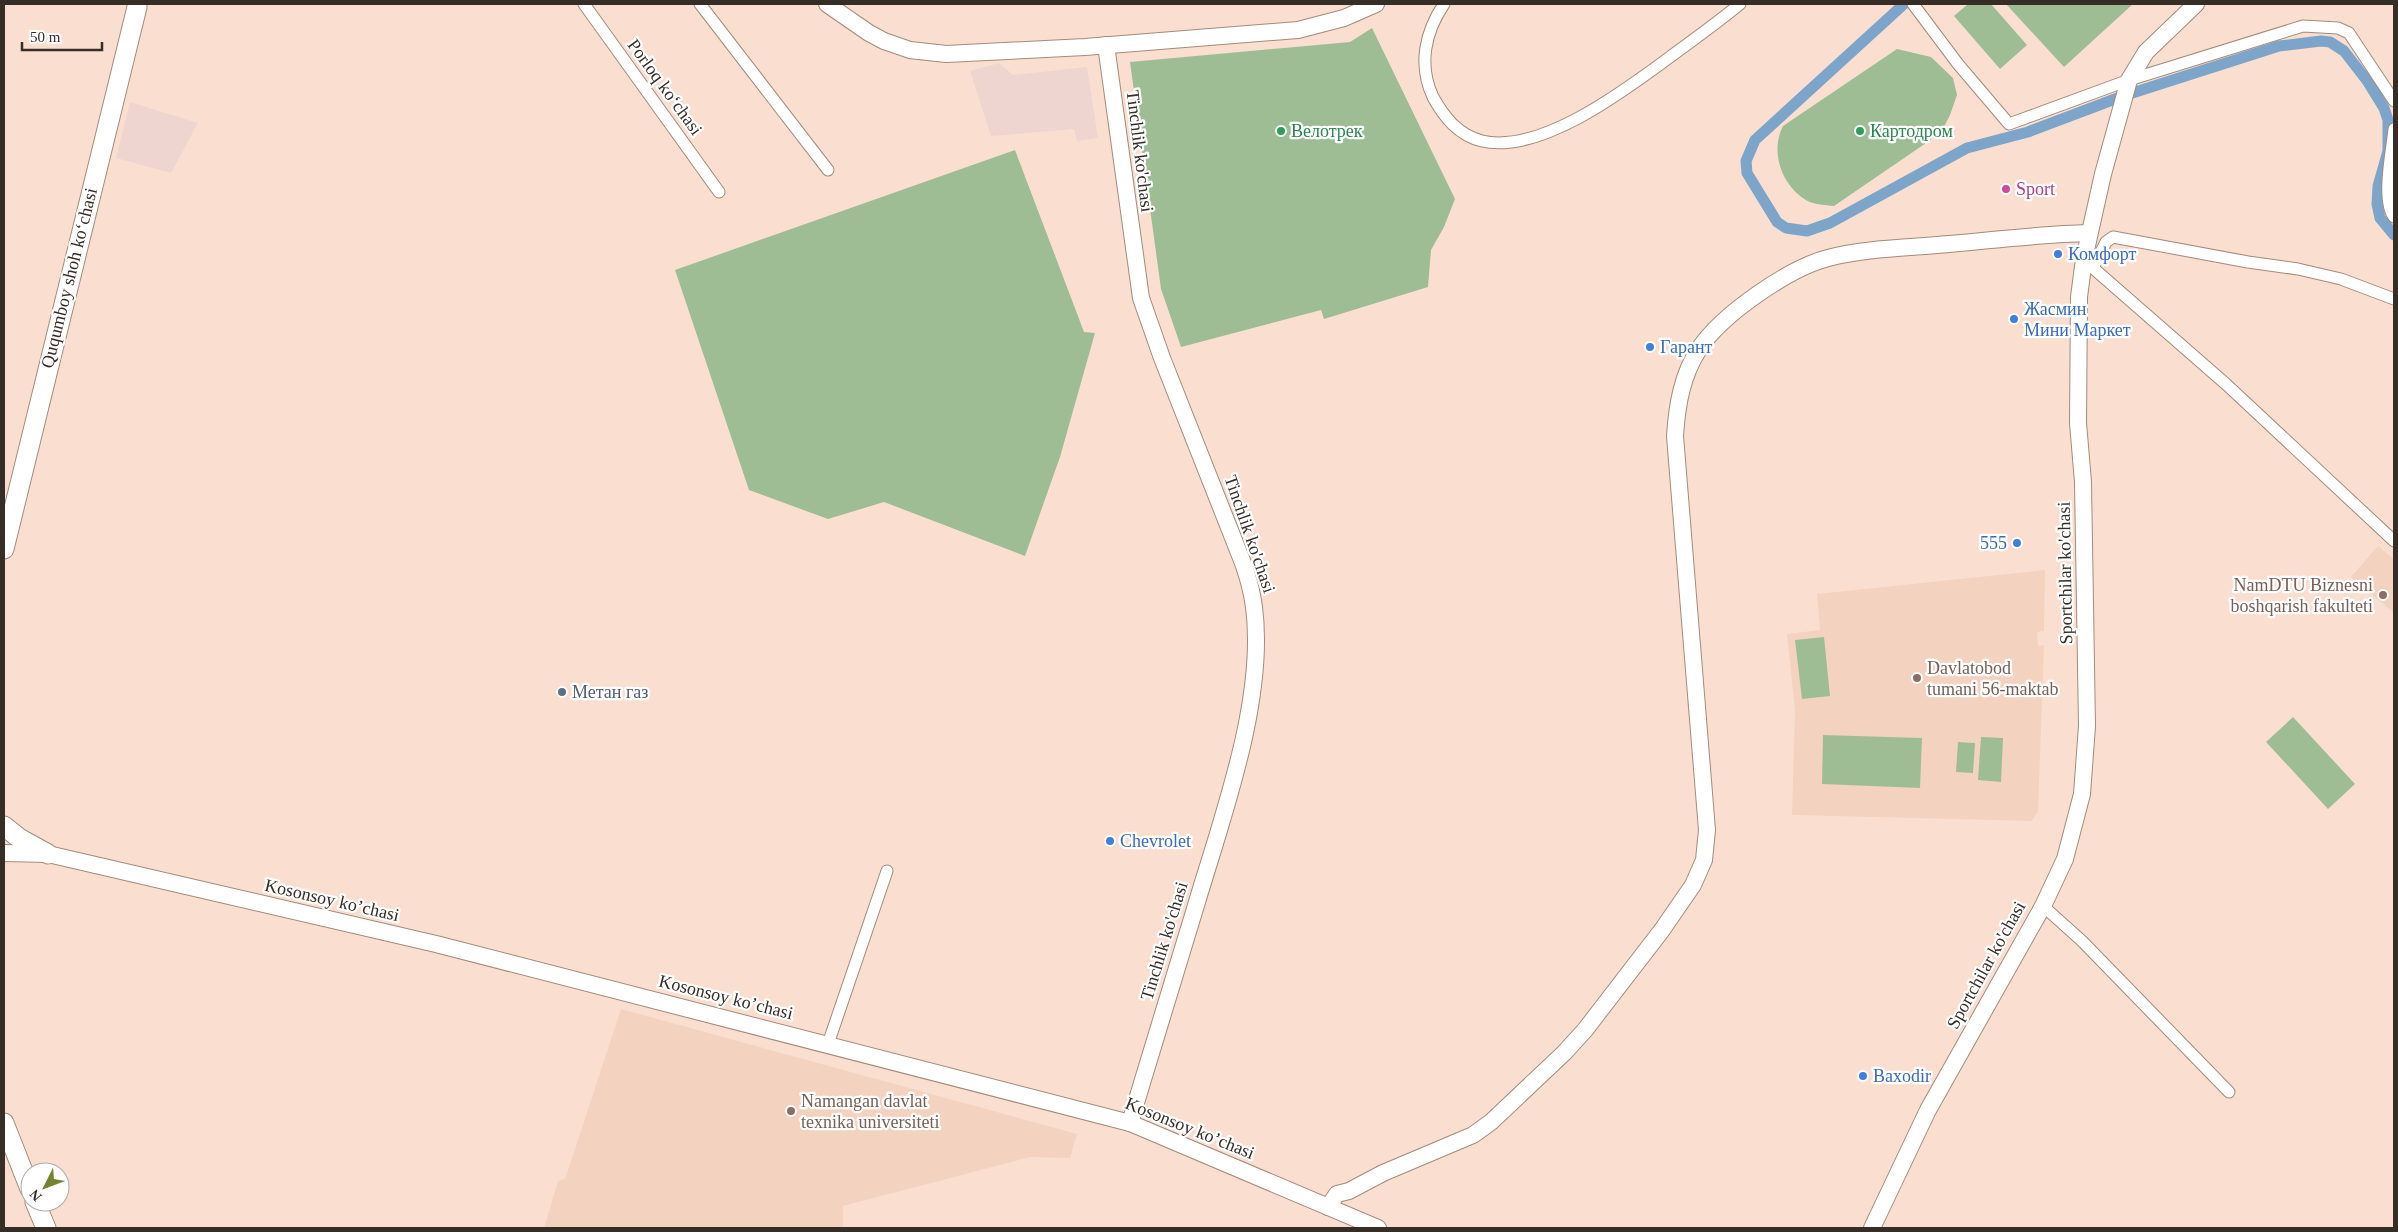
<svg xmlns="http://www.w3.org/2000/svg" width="2398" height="1232" viewBox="0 0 2398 1232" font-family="'Times New Roman',serif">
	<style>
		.industrial { fill: #efd5cf }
		.built { fill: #f3d3bf }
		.green { fill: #9fbd95 }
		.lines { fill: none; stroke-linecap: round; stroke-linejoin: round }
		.canal { stroke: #7da5ca; stroke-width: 11 }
		.street-casing { stroke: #a38b7c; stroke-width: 13 }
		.secondary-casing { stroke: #a38b7c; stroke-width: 18 }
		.primary-casing { stroke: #a38b7c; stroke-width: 21 }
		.street { stroke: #fff; stroke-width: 11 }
		.secondary { stroke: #fff; stroke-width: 16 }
		.primary { stroke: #fff; stroke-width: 19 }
		.leisure-dot { fill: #2e9e5b; stroke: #fff; stroke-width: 2 }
		.hotel-dot { fill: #d1479c; stroke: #fff; stroke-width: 2 }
		.shop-dot { fill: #3f7fe0; stroke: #fff; stroke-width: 2 }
		.education-dot { fill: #8d6e63; stroke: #fff; stroke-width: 2 }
		.service-dot { fill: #5c6f8a; stroke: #fff; stroke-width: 2 }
		.labels { text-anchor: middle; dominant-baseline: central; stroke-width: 4.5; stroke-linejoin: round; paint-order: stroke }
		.street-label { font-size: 18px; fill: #362d27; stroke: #fff }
		.leisure-label { font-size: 18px; fill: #27864d; stroke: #fff; text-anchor: start }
		.hotel-label { font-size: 18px; fill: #b23c85; stroke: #fff; text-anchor: start }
		.shop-label { font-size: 18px; fill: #366cbe; stroke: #fff; text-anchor: start }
		.education-label { font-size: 18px; fill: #785e54; stroke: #fff; text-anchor: start }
		.service-label { font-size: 18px; fill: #4e5e75; stroke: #fff; text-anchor: start }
	</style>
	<rect width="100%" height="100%" fill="#fadfd0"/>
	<g class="industrial">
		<path d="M999 63 1013 75 1087 67 1098 138 1077 141 1074 129 991 136 970 71Z"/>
		<path d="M130 102 198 123 171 173 116 158Z"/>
	</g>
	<g class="built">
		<path d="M2378 546 2394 559V613L2351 577Z"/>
		<path d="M2045 570 2044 631 2037 632 2038 646 2044 645 2038 811 2032 821 1792 815 1795 711 1787 634 1820 630 1817 594Z"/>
		<path d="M621 1009 1077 1134 1070 1158 1030 1157 843 1206V1228H544L558 1181 565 1179Z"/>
	</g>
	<g class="green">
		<path d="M1968 4H1991L2027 45 2000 69 1954 16Z"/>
		<path d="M2006 4H2133L2064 67Z"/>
		<path d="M1372 28 1455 199 1444 227 1431 250 1428 287 1324 319 1321 310 1181 347 1161 289 1130 62 1350 42Z"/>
		<path d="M1897 49 1931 57 1953 78 1957 95 1950 115 1944 127 1929 141 1834 206C1827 205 1817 205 1810 202 1783 189 1769 153 1783 126Z"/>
		<path d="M1015 150 1084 332 1095 333 1060 457 1025 556 884 502 828 519 749 490 675 270Z"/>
		<path d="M1824 637 1830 696 1802 699 1795 640Z"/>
		<path d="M2293 717 2355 784 2328 809 2266 742Z"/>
		<path d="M1823 735 1922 738 1920 788 1822 784Z"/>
		<path d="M1981 737 2003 738 2001 782 1978 780Z"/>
		<path d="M1958 742 1975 743 1973 773 1956 772Z"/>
	</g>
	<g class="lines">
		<path class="canal" d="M1904 4 1755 140 1746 161 1747 173 1777 222 1786 228 1807 231 1830 223 1967 148 2028 132 2123 96 2279 46 2321 41 2330 42 2344 51 2368 82 2384 108 2388 120V151L2378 186 2377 204 2380 218 2394 235"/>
		<defs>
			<g id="street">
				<path d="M584 4 719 192"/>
				<path d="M700 4 828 170"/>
				<path d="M1444 4C1425 32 1418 65 1433 97 1444 117 1458 135 1482 141 1541 155 1628 88 1674 54 1696 38 1718 22 1740 4"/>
				<path d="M1913 4 1958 64 2009 124 2129 80 2303 26 2338 28 2349 33 2394 101"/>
				<path d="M2394 129C2392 150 2381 200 2394 217"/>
				<path d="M2087 263 2093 268 2106 242 2113 237 2248 262 2298 269 2341 279 2394 299"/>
				<path d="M2093 268 2227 385 2394 541"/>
				<path d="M2043 906 2082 941 2229 1092"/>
				<path d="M828 1044 887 871"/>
			</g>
			<g id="secondary">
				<path d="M827 4 869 33 884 41 910 50 946 54 1085 47 1298 30 1344 18 1376 4"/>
				<path d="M1106 45 1141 298 1162 358 1243 563C1248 577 1252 592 1254 607 1266 698 1223 815 1197 902 1175 975 1152 1049 1130 1123"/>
				<path d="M4 853 48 854 436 944 1130 1123 1378 1228"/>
				<path d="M1328 1207 1337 1194 1349 1191 1383 1173 1473 1135 1491 1122 1564 1053 1585 1030 1662 930 1693 885 1704 860 1707 830 1675 436C1677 405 1682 375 1699 349 1721 315 1789 268 1828 258 1866 248 1909 248 1949 244 1995 240 2042 234 2089 233"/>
				<path d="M1872 1228 1928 1110 2043 906 2065 859 2082 794 2087 726 2083 482 2078 423 2079 297 2084 259 2103 174 2129 80 2146 52 2196 4"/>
			</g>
			<g id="primary">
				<path d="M4 549 137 7"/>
				<path d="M4 826 19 838 48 854"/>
				<path d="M4 1123 30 1189"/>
				<path d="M35 1202 46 1228"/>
			</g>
		</defs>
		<use href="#street" class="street-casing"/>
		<use href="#secondary" class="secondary-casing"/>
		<use href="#primary" class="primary-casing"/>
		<use href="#street" class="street"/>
		<use href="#secondary" class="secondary"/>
		<use href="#primary" class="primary"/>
	</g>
	<g class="leisure-dot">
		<circle cx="1281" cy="131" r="5"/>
		<circle cx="1860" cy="131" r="5"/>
	</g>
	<circle class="hotel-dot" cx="2006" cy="189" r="5"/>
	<g class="shop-dot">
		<circle cx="2058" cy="254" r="5"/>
		<circle cx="2014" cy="319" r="5"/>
		<circle cx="1650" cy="347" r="5"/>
		<circle cx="2017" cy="543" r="5"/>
		<circle cx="1110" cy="841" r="5"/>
		<circle cx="1863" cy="1076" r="5"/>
	</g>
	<g class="education-dot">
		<circle cx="2383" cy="595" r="5"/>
		<circle cx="1917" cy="678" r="5"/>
		<circle cx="791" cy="1111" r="5"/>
	</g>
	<circle class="service-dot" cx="562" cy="692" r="5"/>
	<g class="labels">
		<g class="street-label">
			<text transform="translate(665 87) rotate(54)">Porloq koʻchasi</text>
			<text transform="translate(1140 151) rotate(83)">Tinchlik ko'chasi</text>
			<text transform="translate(69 278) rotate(-76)">Ququmboy shoh koʻchasi</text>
			<text transform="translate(1250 534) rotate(71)">Tinchlik ko'chasi</text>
			<text transform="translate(2065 573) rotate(-91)">Sportchilar ko'chasi</text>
			<text transform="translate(332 900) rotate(13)">Kosonsoy ko’chasi</text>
			<text transform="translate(1164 941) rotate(-73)">Tinchlik ko'chasi</text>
			<text transform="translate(1986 965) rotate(-61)">Sportchilar ko'chasi</text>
			<text transform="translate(726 997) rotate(14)">Kosonsoy ko’chasi</text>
			<text transform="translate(1190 1128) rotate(22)">Kosonsoy ko’chasi</text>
		</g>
		<g class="leisure-label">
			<text x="1291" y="131">Велотрек</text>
			<text x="1870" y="131">Картодром</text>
		</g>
		<g class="hotel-label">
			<text x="2016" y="189">Sport</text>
		</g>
		<g class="shop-label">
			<text x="2068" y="254">Комфорт</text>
			<text x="2024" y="309">Жасмин<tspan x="2024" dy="21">Мини Маркет</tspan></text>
			<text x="1660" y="347">Гарант</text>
			<text x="2007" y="543" text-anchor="end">555</text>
			<text x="1120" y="841">Chevrolet</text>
			<text x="1873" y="1076">Baxodir</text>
		</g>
		<g class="education-label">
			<text x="2373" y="585" text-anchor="end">NamDTU Biznesni<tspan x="2373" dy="21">boshqarish fakulteti</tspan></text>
			<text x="1927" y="668">Davlatobod<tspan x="1927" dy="21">tumani 56-maktab</tspan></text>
			<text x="801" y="1101">Namangan davlat<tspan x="801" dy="21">texnika universiteti</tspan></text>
		</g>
		<g class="service-label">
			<text x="572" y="692">Метан газ</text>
		</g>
	</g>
	<rect width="2398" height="1232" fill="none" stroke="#362d27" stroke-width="10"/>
	<g transform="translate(45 1187) rotate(228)"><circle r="24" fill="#ffffff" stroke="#afaba9"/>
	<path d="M0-4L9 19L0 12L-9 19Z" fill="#75822f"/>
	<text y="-8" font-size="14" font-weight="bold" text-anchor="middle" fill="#362d27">N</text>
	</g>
	<path d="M22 42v8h80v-8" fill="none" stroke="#362d27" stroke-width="2.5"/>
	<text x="30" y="42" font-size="15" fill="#362d27" stroke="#ffffff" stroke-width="4" paint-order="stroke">50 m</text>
</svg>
